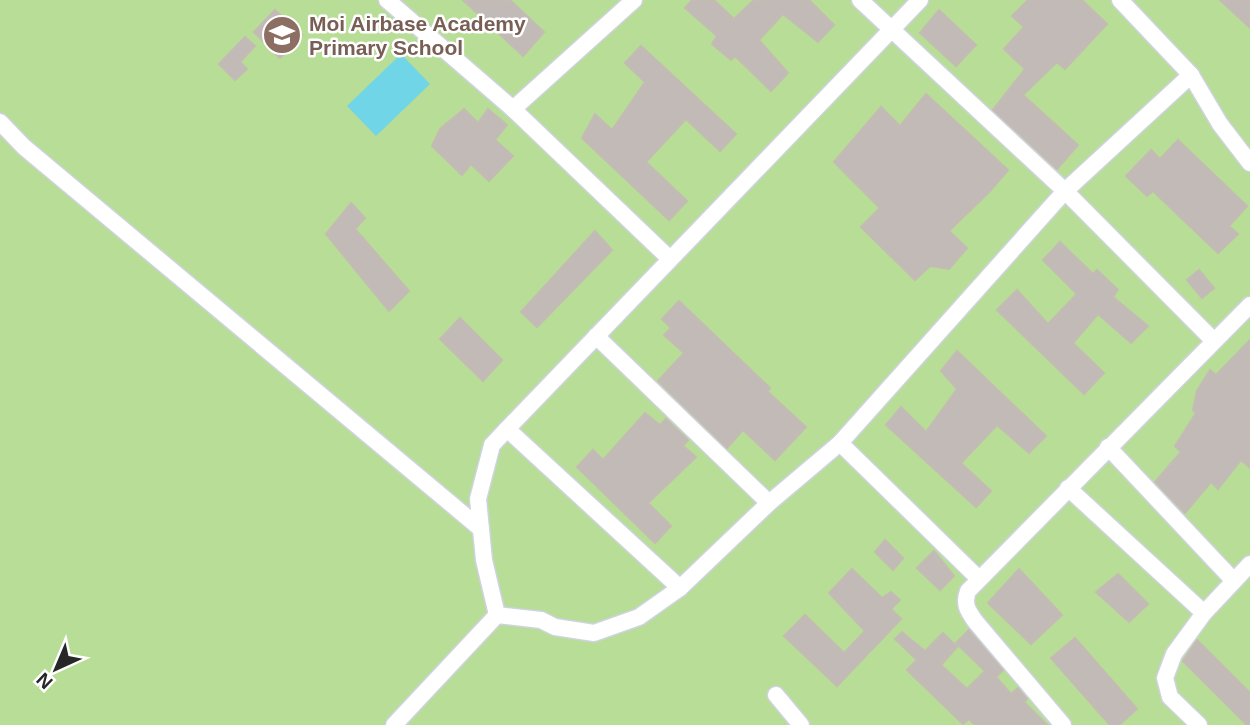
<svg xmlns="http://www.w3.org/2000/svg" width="1250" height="725" viewBox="0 0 1250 725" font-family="Arial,sans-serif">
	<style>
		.green { fill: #b7dd97 }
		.water { fill: #70d5e7 }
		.building { fill: #c1bab6; stroke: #c4bcb3; stroke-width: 2 }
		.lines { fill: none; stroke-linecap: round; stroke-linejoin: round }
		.street-casing { stroke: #ced3df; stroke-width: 19 }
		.street { stroke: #fff; stroke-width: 16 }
		.labels { text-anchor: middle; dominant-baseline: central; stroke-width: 5; stroke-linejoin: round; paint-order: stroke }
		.education-label { font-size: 21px; font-weight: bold; fill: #785e54; stroke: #fff; text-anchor: start }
	</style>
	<rect width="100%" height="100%" fill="#e9e0d9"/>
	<rect class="green" x="0" y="0" width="1250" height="725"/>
	<path class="water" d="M401 54 430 84 376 136 347 106Z"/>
	<g class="building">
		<path d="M463 0H510L544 32 523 56Z"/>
		<path d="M692 0H714L734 19 754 0H809L834 25 818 42 783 14 759 40 788 73 771 91 735 56 731 60 712 44 717 36 685 8Z"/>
		<path d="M1028 0H1082L1107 24 1065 69 1057 62 1023 95 1078 145 1057 169 993 110 1025 69 1004 49 1024 27 1012 16Z"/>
		<path d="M1220 0H1250V28Z"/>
		<path d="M275 10 302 35 280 58 254 32Z"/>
		<path d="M939 10 976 45 956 66 920 33Z"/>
		<path d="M245 37 255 46 240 62 247 69 235 80 219 64Z"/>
		<path d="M641 46 736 134 720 151 686 119 646 162 687 201 669 220 582 138 595 114 612 130 645 82 625 63Z"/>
		<path d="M926 94 1008 170 991 190 949 231 967 248 949 269 930 266 915 280 861 227 880 208 834 162 881 107 900 126Z"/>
		<path d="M464 109 478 123 488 109 507 125 495 140 513 156 489 181 471 164 462 175 432 146 440 129Z"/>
		<path d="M1178 140 1247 206 1229 226 1238 234 1218 253 1153 191 1147 196 1126 176 1151 150 1160 159Z"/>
		<path d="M351 203 365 218 355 229 409 291 389 311 326 234Z"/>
		<path d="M595 231 612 250 537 327 521 312Z"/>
		<path d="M1060 242 1093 274 1097 270 1118 290 1113 297 1148 326 1131 343 1098 314 1073 343 1104 373 1084 394 997 310 1017 290 1048 324 1077 294 1043 260Z"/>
		<path d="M1199 270 1214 288 1202 298 1187 280Z"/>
		<path d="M679 301 770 388 767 391 806 427 775 460 743 430 727 448 658 381 684 353 664 335 671 328 662 319Z"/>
		<path d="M460 318 502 360 483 381 440 339Z"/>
		<path d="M1250 340V468L1241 460 1218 489 1211 482 1185 513 1155 482 1181 452 1175 446 1196 413 1193 410 1197 391 1210 370 1216 375Z"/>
		<path d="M957 351 1046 436 1029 453 997 425 961 463 991 491 976 507 886 425 901 407 926 432 957 389 941 371Z"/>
		<path d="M645 413 660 425 666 419 688 440 683 446 696 457 648 503 671 526 655 543 577 467 593 450 603 460Z"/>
		<path d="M885 540 903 558 893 570 875 552Z"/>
		<path d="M934 551 954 576 940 590 917 568Z"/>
		<path d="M852 569 882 598 891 592 900 600 891 609 901 619 837 686 784 636 805 615 844 653 865 631 829 593Z"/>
		<path d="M1019 569 1062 615 1031 644 988 603Z"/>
		<path d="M1118 574 1148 604 1129 622 1096 592Z"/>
		<path d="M969 630 1003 670 996 677 1011 694 1018 688 1027 699 1024 702 1047 725H975L969 719 963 724 907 670 917 660 895 639 902 632 925 651 943 633 957 647 941 665 967 689 985 671 956 643Z"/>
		<path d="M1075 638 1137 709 1119 725H1110L1051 658Z"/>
		<path d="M1197 640 1250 693V725H1247L1183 661Z"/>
	</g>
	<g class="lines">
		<defs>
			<g id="street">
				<path d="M387 0 513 109 670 259"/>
				<path d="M860 0 1065 191 1214 341"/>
				<path d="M1120 0 1191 75 1220 124 1250 163"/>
				<path d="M513 109 634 0"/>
				<path d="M0 122 24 147 481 529"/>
				<path d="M596 336 769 503"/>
				<path d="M507 429 680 588 639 617 594 633 555 627 541 620 497 615 484 560 478 499 492 445Z"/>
				<path d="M507 429 920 0"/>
				<path d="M840 443 979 579"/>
				<path d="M1108 447 1234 581"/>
				<path d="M1068 488 1204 613"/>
				<path d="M680 588 769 503 840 443 1065 191 1191 75"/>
				<path d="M776 695 801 725"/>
				<path d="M394 725 497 615"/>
				<path d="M1063 725 975 621C968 611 963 604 968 591L1250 305"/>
				<path d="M1199 725 1170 697 1165 678 1174 654 1204 613 1250 564"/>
			</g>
		</defs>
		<use href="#street" class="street-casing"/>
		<use href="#street" class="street"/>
	</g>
	<defs>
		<symbol id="school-disc" viewBox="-11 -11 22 22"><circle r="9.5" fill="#8d6e63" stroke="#fff"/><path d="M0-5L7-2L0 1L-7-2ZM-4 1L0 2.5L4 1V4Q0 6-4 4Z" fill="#fff"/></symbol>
	</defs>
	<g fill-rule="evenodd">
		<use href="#school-disc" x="260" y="13" width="44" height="44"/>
	</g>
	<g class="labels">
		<g class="education-label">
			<text x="309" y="23">Moi Airbase Academy<tspan x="309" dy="24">Primary School</tspan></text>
		</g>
	</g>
	<g transform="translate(56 669) rotate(224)" stroke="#ffffff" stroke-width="5" paint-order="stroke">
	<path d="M0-5L12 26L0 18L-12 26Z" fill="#272727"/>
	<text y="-10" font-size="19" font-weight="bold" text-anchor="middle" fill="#272727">N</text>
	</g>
</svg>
